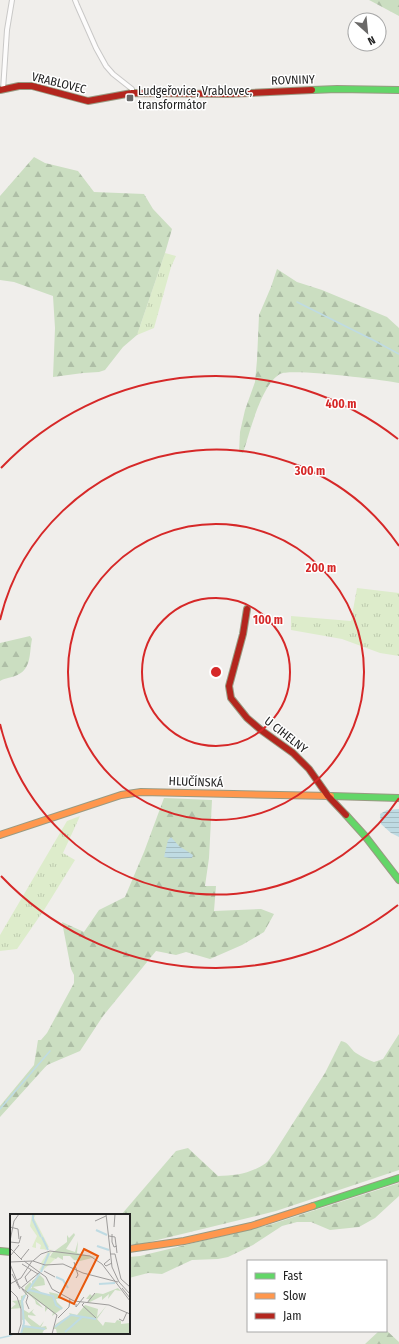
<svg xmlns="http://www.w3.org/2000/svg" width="399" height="1344" viewBox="0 0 399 1344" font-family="'Fira Sans Condensed',sans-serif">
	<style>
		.grass { fill: url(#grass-tufts) }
		.forest { fill: url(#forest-firs) }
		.water { fill: url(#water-rules) }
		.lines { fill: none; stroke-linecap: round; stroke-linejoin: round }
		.stream { stroke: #bfdbe3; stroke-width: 1.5 }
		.street-casing { stroke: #c9c8c7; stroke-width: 6 }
		.fast-casing { stroke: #999a82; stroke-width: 8 }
		.slow-casing { stroke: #999a82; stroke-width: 8 }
		.jam-casing { stroke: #999a82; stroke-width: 8 }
		.street { stroke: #fdfcfc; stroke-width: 4 }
		.fast { stroke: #63d668; stroke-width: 6 }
		.slow { stroke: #ff974d; stroke-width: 6 }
		.jam { stroke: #b3261e; stroke-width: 6 }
		.ring { fill: none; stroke: #d62828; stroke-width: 2 }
		.poi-dot { fill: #6a6968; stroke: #fff; stroke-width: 1.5 }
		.labels { text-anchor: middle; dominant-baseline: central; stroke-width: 3; stroke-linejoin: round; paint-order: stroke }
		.street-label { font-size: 12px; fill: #222; stroke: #fff }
		.poi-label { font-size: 12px; fill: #222; stroke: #fff; text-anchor: start }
		.inset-river { fill: none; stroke: #bfdbe3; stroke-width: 2 }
		.inset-road { fill: none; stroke: #9e9c9b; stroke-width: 1 }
		.view { fill: #e8590c; fill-opacity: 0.15; stroke: #e8590c; stroke-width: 2 }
		.inset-edge { fill: none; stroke: #222; stroke-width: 2 }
		.centre { fill: #d62828; stroke: #fff; stroke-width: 2 }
		.ring-label { font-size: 12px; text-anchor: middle; font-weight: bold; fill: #d62828; stroke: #fff; stroke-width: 3; stroke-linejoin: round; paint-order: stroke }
	</style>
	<defs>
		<pattern id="grass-tufts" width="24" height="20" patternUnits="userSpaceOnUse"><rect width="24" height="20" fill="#ddeccb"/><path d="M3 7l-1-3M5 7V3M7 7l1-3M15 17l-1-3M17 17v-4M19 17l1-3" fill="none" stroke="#bdcaae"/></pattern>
		<pattern id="forest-firs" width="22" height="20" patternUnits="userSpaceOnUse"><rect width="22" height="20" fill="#cbdec1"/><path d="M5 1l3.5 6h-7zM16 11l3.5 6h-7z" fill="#aebea6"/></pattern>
		<pattern id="water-rules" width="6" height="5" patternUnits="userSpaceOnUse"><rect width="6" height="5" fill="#bfdbe3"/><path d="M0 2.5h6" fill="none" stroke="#a4bcc2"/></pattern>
	</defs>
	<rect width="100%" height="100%" fill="#f0eeeb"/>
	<g class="grass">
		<path d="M165 253 176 256 171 267 154 328 137 335Z"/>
		<path d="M357 588 399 593V656L380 653 342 639 291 630V616L351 621Z"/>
		<path d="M80 816 63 853 75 860 44 910 17 949 0 951V935L67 821Z"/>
	</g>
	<g class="forest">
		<path d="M369 0H399V16L371 1Z"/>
		<path d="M34 157 45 163 78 171 94 192 144 194 153 209 172 229 165 253 137 335 123 347 105 370 99 372 83 373 53 377 55 328 53 296 14 282 0 280V196Z"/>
		<path d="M277 269 297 282 322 290 387 317 399 328V383C382 380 291 368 280 374 261 385 250 432 243 453L239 452 240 432 245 410 255 382 257 360 259 315 271 287Z"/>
		<path d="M30 636 32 639C29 654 32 670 15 676 9 678 5 678 0 681V643Z"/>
		<path d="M164 798 212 800 209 858 205 886H216L214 911 261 909 274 914 264 932 242 945 210 959 186 952 176 955 156 951 103 1016 80 1051 47 1065 0 1117V1106L34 1065 38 1040H41L47 1033 74 983V975L71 969 62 922 84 932 99 910 125 897 144 852Z"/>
		<path d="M399 1034V1170L276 1211 141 1244H129V1215H121L176 1151 188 1148 218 1176C235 1176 252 1173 266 1163 269 1161 271 1156 274 1153L325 1073 341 1041C349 1042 350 1049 356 1053 362 1057 368 1060 374 1062L383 1059Z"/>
		<path d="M399 1183V1196L375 1218 359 1227 330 1230 311 1222H297L282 1226 253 1245 228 1257 218 1259 192 1260 162 1274 148 1273 129 1278V1257L140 1256 269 1225Z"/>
		<path d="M386 1330 399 1342V1344H365L379 1331H386Z"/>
	</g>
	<g class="water">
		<path d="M399 809V837L391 833 381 824 380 814 387 810Z"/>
		<path d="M171 837 179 846 193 855 192 858 174 859 164 857 168 840Z"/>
	</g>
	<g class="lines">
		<g class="stream">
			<path d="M297 302 375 341 399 354"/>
			<path d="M0 1109 50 1051"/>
			<path d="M0 1338 9 1336 15 1333"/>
		</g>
		<defs>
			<g id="street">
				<path d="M75 0 77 5 96 48 106 66 113 74 132 89V93"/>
				<path d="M3 90 7 30 12 0"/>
			</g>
			<g id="fast">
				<path d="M312 90 337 89 399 90"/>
				<path d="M331 796 399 798"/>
				<path d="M346 815 365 836 399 880"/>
				<path d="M313 1206 399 1178"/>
				<path d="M0 1251 11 1252"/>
			</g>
			<g id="slow">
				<path d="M0 835 121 795 141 792 331 796"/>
				<path d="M129 1249 184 1241 251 1226 313 1206"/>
			</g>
			<g id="jam">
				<path d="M0 90 19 86H32L88 101 132 93 228 94 312 90"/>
				<path d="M247 609 243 634 229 686 231 698 247 718 261 730 293 753 309 769 328 796 346 815"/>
			</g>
		</defs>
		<use href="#street" class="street-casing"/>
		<use href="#fast" class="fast-casing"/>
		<use href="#slow" class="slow-casing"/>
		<use href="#jam" class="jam-casing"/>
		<use href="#street" class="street"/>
		<use href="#fast" class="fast"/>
		<use href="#slow" class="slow"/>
		<use href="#jam" class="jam"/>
	</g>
	<g class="ring">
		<circle cx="216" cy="672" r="74"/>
		<circle cx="216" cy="672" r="148"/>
		<path d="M399 798A222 222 0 0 1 0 724M0 620A222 222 0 0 1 399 546"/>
		<path d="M398 905A296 296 0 0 1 1 876M1 468A296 296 0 0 1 398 439"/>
	</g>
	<rect class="poi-dot" x="126" y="94" width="8" height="8" rx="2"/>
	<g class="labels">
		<g class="street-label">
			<text transform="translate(293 80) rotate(-2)">ROVNINY</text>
			<text transform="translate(59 83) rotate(14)">VRABLOVEC</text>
			<text transform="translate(286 735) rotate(38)">U CIHELNY</text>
			<text transform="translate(196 782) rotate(2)">HLUČÍNSKÁ</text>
		</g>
		<g class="poi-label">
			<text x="138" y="91">Ludgeřovice, Vrablovec,<tspan x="138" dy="14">transformátor</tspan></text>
		</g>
	</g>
	<g transform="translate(10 1214)">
		<rect width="120" height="120" fill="#f0eeeb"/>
		<path d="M22 0H26L31 1 26 0 24 4 39 33 35 36H44L30 35 31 31 26 28V34L22 33 27 22 20 12ZM38 38H42L39 41 45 45 32 57 29 56 33 50 31 49Z" fill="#ddeccb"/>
		<path d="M64 19 65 21 56 35 65 38 68 27 67 39 86 43 70 47 64 46 60 42H53V46L48 43 46 45 40 43 42 39 57 28V21L59 24ZM30 61 34 65 35 71 23 73 34 80 40 81 39 78 48 80 51 85H46L47 88 53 94 42 102 43 99 38 94 35 98V92L26 86 33 94 26 90 25 86 17 79 13 87 14 96 19 99 24 95 22 98 26 102 18 101V103L30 112 34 107 31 113 36 112 37 115 34 116 32 120H12V111L21 112 15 105 12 106V94L0 95 6 90 2 87 11 86V82L15 81V73L20 68 22 70 19 75 22 74V67ZM108 74 111 77 105 76 98 85 99 80 92 86V82L78 89 79 85H76L80 80 82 82 86 79 93 80ZM75 91 88 95 87 103 97 91 87 105 93 112 95 108 105 109 107 106 111 107V110L120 109V120H47L46 115H43L46 110 60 101 59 99 67 101Z" fill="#cbdec1"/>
		<path class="inset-river" d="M23 0V6L31 23M86 16 97 21M32 23 38 36M87 32 99 36M31 58 39 39M46 63 53 66 58 74M89 70 105 69M19 76 43 82 46 91 52 95M17 78 30 59M12 112 35 115M45 113 61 101 86 105M55 118 72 103M11 120 14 109 12 87 15 81"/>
		<path class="inset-road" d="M96 0 102 53 109 68 120 80M85 7 96 2M0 13 8 15 9 25M104 13 105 0M102 20V28L104 33 107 32M99 22 105 23 107 39M0 27 4 7 9 0M0 28 9 29 11 22M0 34 12 46M100 40H105L111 65 120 73M1 41 9 31M11 45 19 35M100 45 94 50 96 52 102 49M14 47 36 63 42 75 64 87 99 91 120 100M23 47 35 51 53 50 73 59 108 68M0 48 23 47 31 40 40 37 80 42 92 50 120 87M64 48 68 61 66 64M0 50 9 72 47 101 42 120M12 50 28 60M34 57 45 63M2 60 10 75M17 68 15 63 21 56M0 70 11 64 22 47M11 74 30 58M112 74 120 84M12 75 18 82 16 88 19 95M0 76 7 83 11 95V110L8 120M74 89 72 91 86 104M77 89 85 79M66 90V93L74 83M48 104 59 93 60 85M109 105 113 107 117 98"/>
		<path class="view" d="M74 35 88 42 64 90 49 83Z"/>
		<rect width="120" height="120" class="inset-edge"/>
	</g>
	<circle cx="216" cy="672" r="6" class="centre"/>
	<g class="ring-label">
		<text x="341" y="408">400 m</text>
		<text x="310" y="475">300 m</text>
		<text x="321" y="572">200 m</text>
		<text x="268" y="624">100 m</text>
	</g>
	<rect x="247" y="1260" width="140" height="72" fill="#ffffff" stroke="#a7a7a7"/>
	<rect x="255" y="1273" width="20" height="6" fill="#63d668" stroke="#a7a7a7"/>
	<text x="283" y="1280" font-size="12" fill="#222222">Fast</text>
	<rect x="255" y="1293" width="20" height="6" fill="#ff974d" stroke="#a7a7a7"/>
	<text x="283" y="1300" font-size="12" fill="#222222">Slow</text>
	<rect x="255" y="1313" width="20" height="6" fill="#b3261e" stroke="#a7a7a7"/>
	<text x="283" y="1320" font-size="12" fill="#222222">Jam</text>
	<g transform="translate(367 32) rotate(153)"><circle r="19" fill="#ffffff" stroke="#a7a7a7"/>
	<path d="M0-3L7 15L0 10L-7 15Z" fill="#6a6968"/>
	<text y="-6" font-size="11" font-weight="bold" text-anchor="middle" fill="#222222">N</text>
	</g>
</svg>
